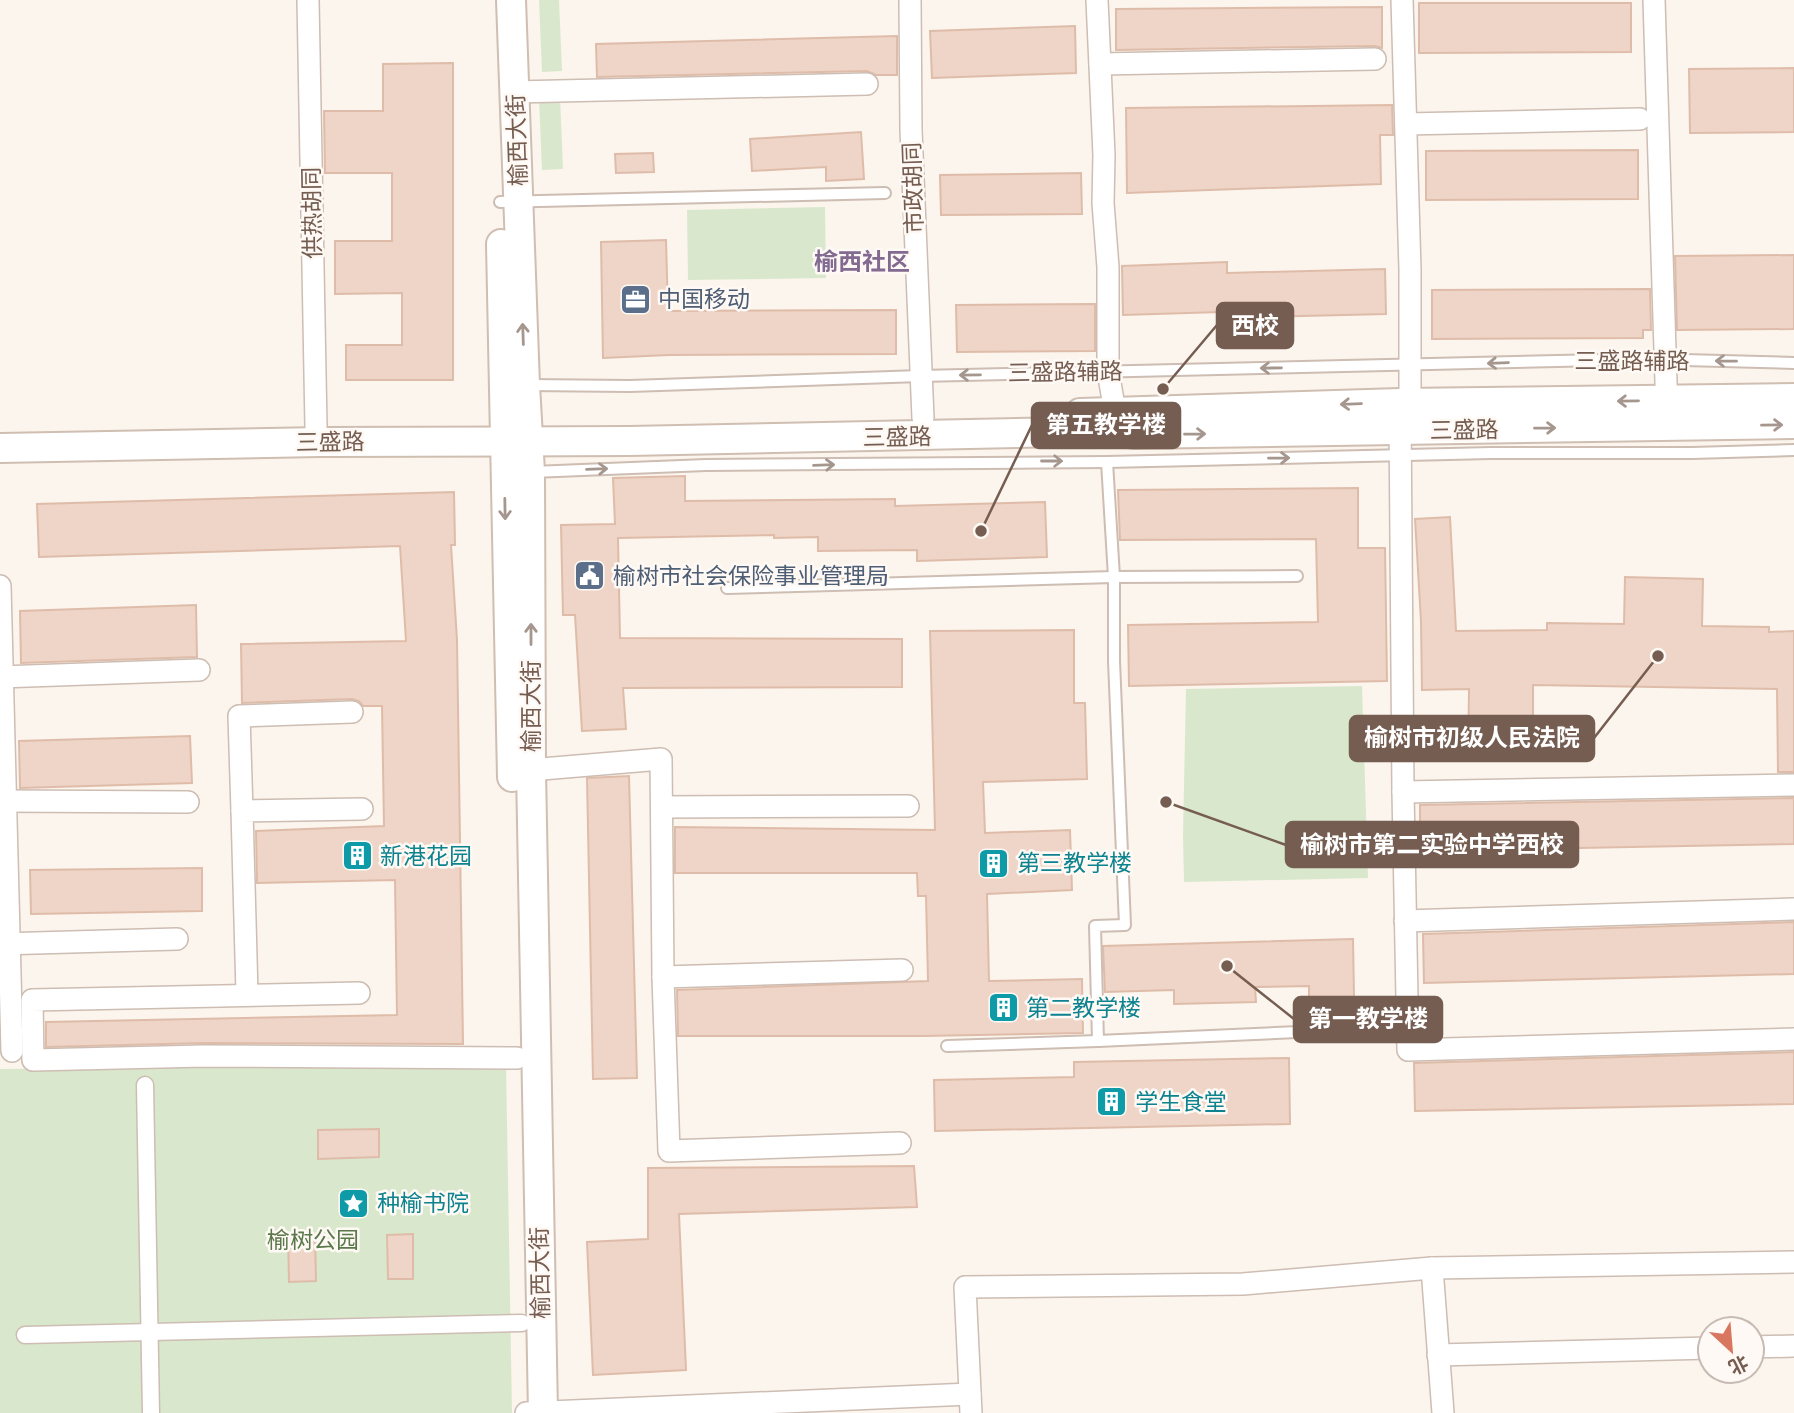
<svg xmlns="http://www.w3.org/2000/svg" width="1794" height="1413" viewBox="0 0 1794 1413" font-family="'DM Sans','Noto Sans SC',sans-serif">
	<style>
		.green { fill: #d9e8cc }
		.building { fill: #eed5c7; stroke: #dfbca9; stroke-width: 2 }
		.lines { fill: none; stroke-linecap: round; stroke-linejoin: round }
		.service-casing { stroke: #cdbdb3; stroke-width: 14 }
		.pedestrian-casing { stroke: #cdbdb3; stroke-width: 19 }
		.minor-casing { stroke: #cdbdb3; stroke-width: 24 }
		.secondary-casing { stroke: #cfbeb1; stroke-width: 32 }
		.service { stroke: #fff; stroke-width: 10 }
		.pedestrian { stroke: #fff; stroke-width: 16 }
		.minor { stroke: #fff; stroke-width: 21 }
		.secondary { stroke: #fff; stroke-width: 28 }
		.oneway { stroke: #a5968e }
		.labels { text-anchor: middle; dominant-baseline: central; stroke-width: 5; stroke-linejoin: round; paint-order: stroke }
		.street-label { font-size: 23px; fill: #755d51; stroke: #fef9f4 }
		.service-label { font-size: 23px; fill: #4e5e75; stroke: #fef9f4; text-anchor: start }
		.culture-label { font-size: 23px; fill: #0d838f; stroke: #fef9f4; text-anchor: start }
		.park-label { font-size: 23px; fill: #5a794a; stroke: #fef9f4 }
		.neighbourhood-label { font-size: 24px; font-weight: bold; fill: #826a90; stroke: #fef9f4 }
		.leader { fill: none; stroke: #755d51; stroke-width: 2.5 }
		.callout-dot { fill: #755d51; stroke: #fef9f4; stroke-width: 2.5 }
		.callout { fill: #755d51; stroke: #755d51; stroke-width: 2.5 }
		.callout-label { font-size: 24px; text-anchor: middle; font-weight: bold; fill: #fff }
	</style>
	<rect width="100%" height="100%" fill="#fbf5ed"/>
	<g class="green">
		<path d="M539 0H559L562 71 542 72Z"/>
		<path d="M560 97 563 169 542 170 539 98Z"/>
		<path d="M825 207 826 278 688 280 687 210Z"/>
		<path d="M1362 686 1368 878 1184 882 1183 836 1186 689Z"/>
		<path d="M506 1064 512 1413H0V1069Z"/>
	</g>
	<g class="building">
		<path d="M1419 3H1631V52L1419 53Z"/>
		<path d="M1382 7V48L1375 46 1116 50V9Z"/>
		<path d="M1075 26 1076 73 932 78 930 31Z"/>
		<path d="M897 36V75H876L867 71 597 77 596 44Z"/>
		<path d="M453 63V380H346V345H402V293L335 294V241H392V173H325L324 111H383V64Z"/>
		<path d="M1794 68V132L1690 133 1689 69Z"/>
		<path d="M1392 105 1393 135H1380L1381 184 1127 193 1126 108Z"/>
		<path d="M861 132 864 179 826 181V167L752 171 750 139Z"/>
		<path d="M1638 150V199L1426 200V151Z"/>
		<path d="M653 153 654 172 616 173 615 154Z"/>
		<path d="M1081 173 1082 214 941 215 940 175Z"/>
		<path d="M666 240 668 311 896 310V354L669 355 603 358 601 242Z"/>
		<path d="M1794 255V329L1677 330 1675 256Z"/>
		<path d="M1227 262V273L1385 269 1386 314 1255 317 1254 311 1123 315 1122 266Z"/>
		<path d="M1650 289 1651 330H1643V338L1432 339V290Z"/>
		<path d="M1095 304V351L957 352 956 305Z"/>
		<path d="M685 476V501L895 499V506L1045 502 1047 557 917 561V550L818 551V537L774 538V535L618 538 620 638 902 639V687L623 688 626 729 582 731 575 615H563L561 525 615 524 613 478Z"/>
		<path d="M1358 488V548H1385L1387 681 1129 686 1128 625 1318 622 1316 539 1120 540 1118 490Z"/>
		<path d="M454 492 455 545H451L457 640 463 1044 204 1043 46 1047V1022L397 1015 395 880 257 883 256 831 384 826 382 706H363L359 701 352 699 242 703 241 644 406 641 400 546 39 557 37 504Z"/>
		<path d="M1450 517 1456 631 1547 630V623L1624 624 1625 577 1703 579 1702 626 1769 627V632L1794 631V772H1778L1777 689 1533 685V756L1468 755 1469 689 1422 690 1421 621 1415 519Z"/>
		<path d="M196 605 197 657 21 663 20 611Z"/>
		<path d="M1074 630V703H1085L1087 779 983 782 985 833 1070 830 1072 890 987 894 989 981 1082 979 1083 1033 923 1036H678L677 990 928 981 926 896H918L917 873H675V827L935 830 930 631Z"/>
		<path d="M190 736 192 783 20 788 19 741Z"/>
		<path d="M629 776 637 1078 593 1079 587 778Z"/>
		<path d="M1794 798V844L1420 851V805Z"/>
		<path d="M202 868V911L31 914 30 870Z"/>
		<path d="M1794 922V974L1424 983 1423 934Z"/>
		<path d="M1353 939 1354 997 1309 998V986L1255 987 1256 1002 1174 1004V990L1105 992 1103 946Z"/>
		<path d="M1794 1052V1104L1415 1111 1414 1063Z"/>
		<path d="M1289 1058 1290 1124 935 1131 934 1080 1074 1077V1062Z"/>
		<path d="M379 1129V1157L318 1159V1130Z"/>
		<path d="M914 1166 917 1207 679 1214 686 1370 593 1375 587 1242 648 1239V1168Z"/>
		<path d="M288 1234H315L316 1281 289 1282Z"/>
		<path d="M413 1234V1279H388L387 1235Z"/>
	</g>
	<g class="lines">
		<defs>
			<g id="service">
				<path d="M500 202 885 193"/>
				<path d="M527 385 630 386 920 376 1646 359 1794 363"/>
				<path d="M1107 462 1114 577V661L1125 925 1095 926 1098 1041 1342 1030"/>
				<path d="M532 472 706 465 1107 462 1491 453H1692L1794 450"/>
				<path d="M727 588 1114 577 1297 576"/>
				<path d="M947 1046 1098 1041"/>
			</g>
			<g id="pedestrian">
				<path d="M145 1085 151 1413"/>
				<path d="M25 1335 522 1323"/>
			</g>
			<g id="minor">
				<path d="M308 0 316 427"/>
				<path d="M910 0 911 130 923 418"/>
				<path d="M1097 0 1104 155 1103 203 1108 267V371L1115 412"/>
				<path d="M1402 0 1410 270V403"/>
				<path d="M1654 0 1667 414"/>
				<path d="M1100 64 1375 59"/>
				<path d="M515 92 867 84"/>
				<path d="M1406 124 1640 119"/>
				<path d="M1400 415 1403 792 1408 1050 1794 1039"/>
				<path d="M0 586 12 1051"/>
				<path d="M0 677 199 670"/>
				<path d="M518 771 661 759 663 977 669 1151 900 1143"/>
				<path d="M1403 792 1794 785"/>
				<path d="M0 801 188 802"/>
				<path d="M662 807 908 806"/>
				<path d="M242 811 239 716 352 712"/>
				<path d="M1405 921 1794 909"/>
				<path d="M0 944 177 939"/>
				<path d="M663 977 902 970"/>
				<path d="M359 993 32 1000 33 1060 204 1056 517 1058"/>
				<path d="M247 994 242 811 362 809"/>
				<path d="M1432 1268 1443 1413"/>
				<path d="M1752 1347 1794 1346"/>
				<path d="M1438 1355 1710 1348"/>
				<path d="M526 1413 970 1394"/>
				<path d="M971 1413 965 1287 1243 1284 1432 1268 1794 1262"/>
			</g>
			<g id="secondary">
				<path d="M511 0 525 385 530 472 531 770 543 1413"/>
				<path d="M501 244 512 777"/>
				<path d="M1080 413 1400 403 1794 398"/>
				<path d="M0 448 320 442 629 441 1114 431 1134 434 1794 424"/>
			</g>
		</defs>
		<use href="#service" class="service-casing"/>
		<use href="#pedestrian" class="pedestrian-casing"/>
		<use href="#minor" class="minor-casing"/>
		<use href="#secondary" class="secondary-casing"/>
		<use href="#service" class="service"/>
		<use href="#pedestrian" class="pedestrian"/>
		<use href="#minor" class="minor"/>
		<use href="#secondary" class="secondary"/>
	</g>
	<defs><path id="oneway-shaft" d="M-6 0H5M1.5-3L5.5 0L1.5 3" fill="none" stroke-width="1.6" stroke-linecap="round" stroke-linejoin="round" transform="scale(1.75)"/></defs>
	<g class="oneway">
		<use href="#oneway-shaft" transform="translate(523 334) rotate(-92)"/>
		<use href="#oneway-shaft" transform="translate(1726 361) rotate(-179)"/>
		<use href="#oneway-shaft" transform="translate(1498 363) rotate(178)"/>
		<use href="#oneway-shaft" transform="translate(1271 368) rotate(179)"/>
		<use href="#oneway-shaft" transform="translate(970 375) rotate(179)"/>
		<use href="#oneway-shaft" transform="translate(1628 401) rotate(179)"/>
		<use href="#oneway-shaft" transform="translate(1351 404) rotate(178)"/>
		<use href="#oneway-shaft" transform="translate(1772 425) rotate(-1)"/>
		<use href="#oneway-shaft" transform="translate(1545 428) rotate(-1)"/>
		<use href="#oneway-shaft" transform="translate(1195 434) rotate(-1)"/>
		<use href="#oneway-shaft" transform="translate(1279 458) rotate(-1)"/>
		<use href="#oneway-shaft" transform="translate(1052 461)"/>
		<use href="#oneway-shaft" transform="translate(824 465) rotate(-2)"/>
		<use href="#oneway-shaft" transform="translate(597 469) rotate(-2)"/>
		<use href="#oneway-shaft" transform="translate(505 509) rotate(89)"/>
		<use href="#oneway-shaft" transform="translate(531 634) rotate(-90)"/>
	</g>
	<defs>
		<symbol id="office-square" viewBox="-11 -11 22 22"><rect x="-9" y="-9" width="18" height="18" rx="4" fill="#5c6f8a" stroke="#fef9f4"/><path d="M-6-3h4V-5.5h4V-3h4V5H-6ZM-1-4.5V-3h2v-1.5ZM-6 0V1H6V0Z" fill="#fff"/></symbol>
		<symbol id="civic-square" viewBox="-11 -11 22 22"><rect x="-9" y="-9" width="18" height="18" rx="4" fill="#5c6f8a" stroke="#fef9f4"/><path d="M-.6-6.5H3V-4.5H.6V-3L4-1V1h2V6H-6V1h2V-1L-.6-3ZM-1.2 2.5V6h2.4V2.5Z" fill="#fff"/></symbol>
		<symbol id="building-square" viewBox="-11 -11 22 22"><rect x="-9" y="-9" width="18" height="18" rx="4" fill="#0f9aa8" stroke="#fef9f4"/><path d="M-4-6H4V6H1V3H-1V6H-4ZM-2.5-4.3h1.7v1.8h-1.7ZM.8-4.3h1.7v1.8H.8ZM-2.5-1h1.7V.8h-1.7ZM.8-1h1.7V.8H.8Z" fill="#fff"/></symbol>
		<symbol id="sight-square" viewBox="-11 -11 22 22"><rect x="-9" y="-9" width="18" height="18" rx="4" fill="#0f9aa8" stroke="#fef9f4"/><path d="M0-6L1.8-2.2L6-1.7L2.9 1.2L3.7 5.4L0 3.3L-3.7 5.4L-2.9 1.2L-6-1.7L-1.8-2.2Z" fill="#fff"/></symbol>
	</defs>
	<g fill-rule="evenodd">
		<use href="#office-square" x="618" y="282" width="35" height="35"/>
		<use href="#civic-square" x="572" y="558" width="35" height="35"/>
		<use href="#building-square" x="340" y="838" width="35" height="35"/>
		<use href="#building-square" x="976" y="846" width="35" height="35"/>
		<use href="#building-square" x="986" y="990" width="35" height="35"/>
		<use href="#building-square" x="1094" y="1084" width="35" height="35"/>
		<use href="#sight-square" x="336" y="1186" width="35" height="35"/>
	</g>
	<g class="labels">
		<g class="street-label">
			<text transform="translate(517 140) rotate(-92)">榆西大街</text>
			<text transform="translate(913 188) rotate(-92)">市政胡同</text>
			<text transform="translate(312 213) rotate(-91)">供热胡同</text>
			<text x="1632" y="361">三盛路辅路</text>
			<text transform="translate(1065 372) rotate(-1)">三盛路辅路</text>
			<text transform="translate(1464 430) rotate(-1)">三盛路</text>
			<text transform="translate(897 437) rotate(-1)">三盛路</text>
			<text transform="translate(330 442) rotate(-1)">三盛路</text>
			<text transform="translate(531 706) rotate(-90)">榆西大街</text>
			<text transform="translate(540 1273) rotate(-91)">榆西大街</text>
		</g>
		<g class="service-label">
			<text x="658" y="299">中国移动</text>
			<text x="613" y="576">榆树市社会保险事业管理局</text>
		</g>
		<g class="culture-label">
			<text x="380" y="856">新港花园</text>
			<text x="1017" y="863">第三教学楼</text>
			<text x="1026" y="1008">第二教学楼</text>
			<text x="1135" y="1102">学生食堂</text>
			<text x="377" y="1203">种榆书院</text>
		</g>
		<g class="park-label">
			<text x="313" y="1240">榆树公园</text>
		</g>
		<g class="neighbourhood-label">
			<text x="862" y="261">榆西社区</text>
		</g>
	</g>
	<path class="leader" d="M1163 389L1217 325M981 531L1032 425M1658 656L1594 738M1166 802L1286 845M1227 966L1294 1019"/>
	<g class="callout-dot">
		<circle cx="1163" cy="389" r="7"/>
		<circle cx="981" cy="531" r="7"/>
		<circle cx="1658" cy="656" r="7"/>
		<circle cx="1166" cy="802" r="7"/>
		<circle cx="1227" cy="966" r="7"/>
	</g>
	<g class="callout">
		<rect x="1217" y="303" width="76" height="45" rx="7"/>
		<rect x="1032" y="403" width="148" height="45" rx="7"/>
		<rect x="1350" y="716" width="244" height="45" rx="7"/>
		<rect x="1286" y="822" width="292" height="45" rx="7"/>
		<rect x="1294" y="997" width="148" height="45" rx="7"/>
	</g>
	<g class="callout-label">
		<text x="1255" y="334">西校</text>
		<text x="1106" y="433">第五教学楼</text>
		<text x="1472" y="746">榆树市初级人民法院</text>
		<text x="1432" y="853">榆树市第二实验中学西校</text>
		<text x="1368" y="1027">第一教学楼</text>
	</g>
	<g transform="translate(1731 1350) rotate(154)"><circle r="33" fill="#fef9f4" stroke="#c7bbb3" stroke-width="2"/>
	<path d="M0-5L12 26L0 18L-12 26Z" fill="#d8765f"/>
	<text y="-10" font-size="19" font-weight="bold" text-anchor="middle" fill="#755d51">北</text>
	</g>
</svg>
